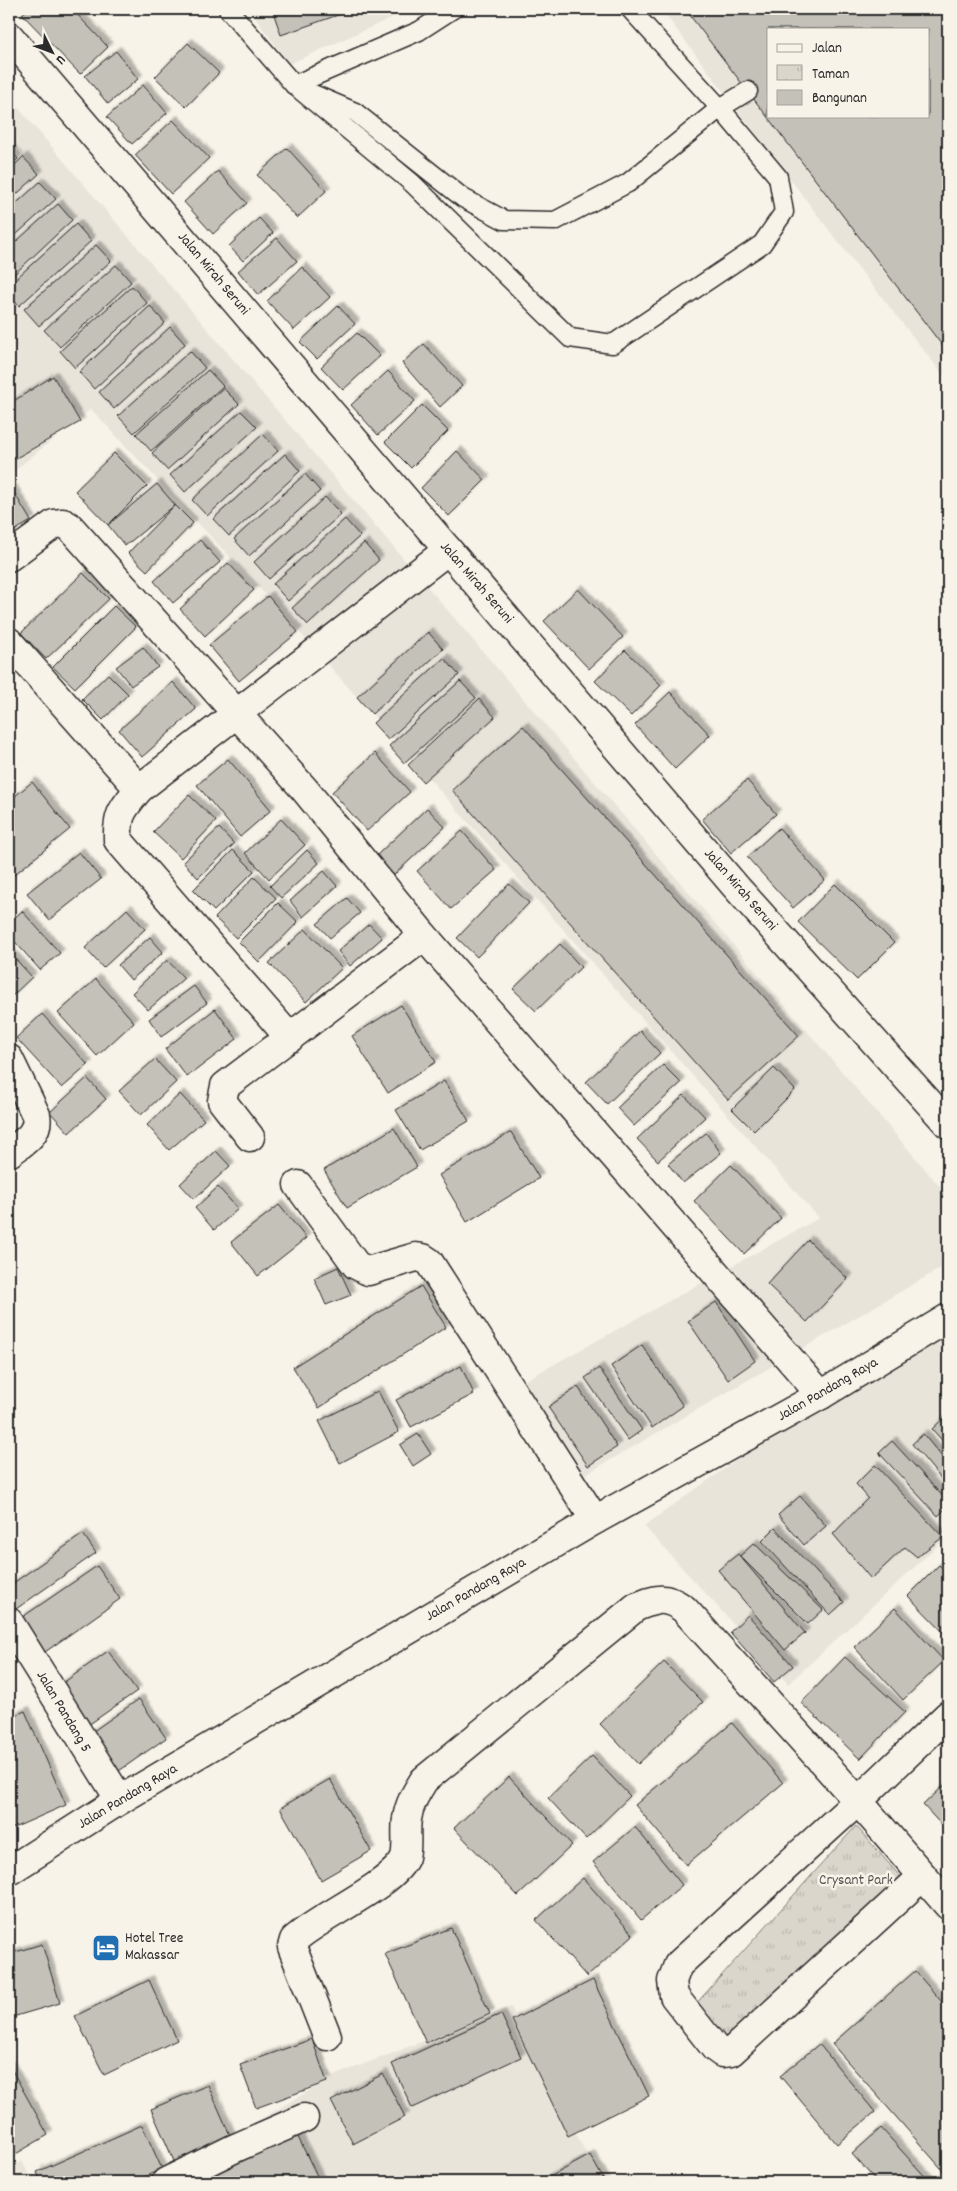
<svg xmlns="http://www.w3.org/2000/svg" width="957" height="2191" viewBox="0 0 957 2191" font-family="Dekko,sans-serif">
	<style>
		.built { fill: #e8e4da; fill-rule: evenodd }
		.park { fill: url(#park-tufts); stroke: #82807c }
		.building { fill: #c4c1b9; stroke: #2b2b2b; fill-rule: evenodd; filter: url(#shadow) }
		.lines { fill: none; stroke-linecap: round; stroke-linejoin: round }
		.service-casing { stroke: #2b2b2b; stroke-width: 21 }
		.minor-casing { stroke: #2b2b2b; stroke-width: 31 }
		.tertiary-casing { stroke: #2b2b2b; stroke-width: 31 }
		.service { stroke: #f7f3e8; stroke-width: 18 }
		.minor { stroke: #f7f3e8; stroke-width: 28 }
		.tertiary { stroke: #f7f3e8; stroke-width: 28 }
		.labels { text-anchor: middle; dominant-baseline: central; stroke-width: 5; stroke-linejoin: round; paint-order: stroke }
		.street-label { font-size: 15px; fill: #2b2b2b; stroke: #f7f3e8 }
		.park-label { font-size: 15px; fill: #575653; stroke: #f7f3e8 }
		.poi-label { font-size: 15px; fill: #2b2b2b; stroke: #f7f3e8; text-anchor: start }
	</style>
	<defs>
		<pattern id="park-tufts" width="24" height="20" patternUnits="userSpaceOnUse" patternTransform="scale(1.25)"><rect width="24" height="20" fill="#dad6cc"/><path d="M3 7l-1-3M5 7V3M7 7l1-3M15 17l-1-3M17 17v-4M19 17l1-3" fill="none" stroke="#bbb8af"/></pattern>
		<filter id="shadow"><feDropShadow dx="4.5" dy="-4.5" stdDeviation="1" flood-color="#0004"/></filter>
	</defs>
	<rect width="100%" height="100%" fill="#f7f3e8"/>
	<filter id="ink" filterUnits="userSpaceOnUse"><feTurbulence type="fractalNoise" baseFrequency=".02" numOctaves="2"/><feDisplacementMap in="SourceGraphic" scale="10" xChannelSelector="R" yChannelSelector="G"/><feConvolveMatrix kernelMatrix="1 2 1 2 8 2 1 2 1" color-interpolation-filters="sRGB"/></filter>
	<g filter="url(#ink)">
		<g class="built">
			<path d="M249 9H411L289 64Z"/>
			<path d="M661 9H948V381L835 238ZM768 29H928V116H768Z"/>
			<path d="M9 97 948 1196V1264L581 1477 524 1381 819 1218 278 608 91 409 9 475Z"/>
			<path d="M948 1328V1536L788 1684 644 1526 766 1439Z"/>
			<path d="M511 2007 601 2182H170L172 2171 336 2075Z"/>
			<path d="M22 2161 33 2182H9V2168Z"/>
		</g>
		<path class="park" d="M856 1826 905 1882 732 2056 685 2016Z"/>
		<g class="building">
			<path d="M28 9H72L108 47 80 74 22 14Z"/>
			<path d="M272 9H355L281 35Z"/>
			<path d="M685 9H948V353L853 229ZM768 29H928V116H768Z"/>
			<path d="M188 43 219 73 186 107 155 77Z"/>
			<path d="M116 51 138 79 108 104 85 76Z"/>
			<path d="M143 85 167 113 132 144 107 117Z"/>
			<path d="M173 120 209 158 171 194 135 155Z"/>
			<path d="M9 148 18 159 9 167Z"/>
			<path d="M287 148 326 191 297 218 257 175Z"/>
			<path d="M23 157 39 174 9 201V171Z"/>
			<path d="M218 171 247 203 213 234 184 202Z"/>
			<path d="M40 182 56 199 9 241V210Z"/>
			<path d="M58 204 72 220 9 279V248Z"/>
			<path d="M259 218 273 233 243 261 229 246Z"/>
			<path d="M76 224 91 241 19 306 9 295V285Z"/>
			<path d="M277 238 297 261 258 295 238 271Z"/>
			<path d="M96 245 111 261 39 326 24 309Z"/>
			<path d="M116 265 131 282 60 347 44 330Z"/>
			<path d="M302 267 330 297 294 330 267 301Z"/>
			<path d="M132 286 147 303 75 368 60 351Z"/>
			<path d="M150 306 165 323 94 389 79 372Z"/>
			<path d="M338 306 355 324 317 359 300 342Z"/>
			<path d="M170 327 185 344 114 409 99 392Z"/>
			<path d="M357 333 380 356 343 390 321 367Z"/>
			<path d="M424 344 462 386 440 407 402 363Z"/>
			<path d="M190 351 205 368 134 433 118 416Z"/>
			<path d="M208 370 223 386 151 451 136 434Z"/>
			<path d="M388 371 415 401 378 435 351 405Z"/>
			<path d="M53 376 80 422 9 462V404Z"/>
			<path d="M223 388 239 404 167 470 152 453Z"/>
			<path d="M422 405 448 431 411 468 385 442Z"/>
			<path d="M241 411 257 427 185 492 170 475Z"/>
			<path d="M263 434 278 451 207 516 192 500Z"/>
			<path d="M457 451 485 480 449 516 421 488Z"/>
			<path d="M114 453 147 486 108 525 75 491Z"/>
			<path d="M285 454 300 471 229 536 213 519Z"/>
			<path d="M305 474 320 491 249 556 234 539Z"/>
			<path d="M9 484 31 521 9 534Z"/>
			<path d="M157 484 175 505 125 546 108 525Z"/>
			<path d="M325 497 341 514 269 579 254 562Z"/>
			<path d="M175 505 193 523 147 571 128 553Z"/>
			<path d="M345 519 360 536 288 601 273 584Z"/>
			<path d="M200 540 220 562 173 603 154 581Z"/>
			<path d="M364 543 379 560 308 625 292 608Z"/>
			<path d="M228 563 254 590 205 636 180 609Z"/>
			<path d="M83 573 109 599 46 659 21 633Z"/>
			<path d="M578 589 623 637 589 669 544 621Z"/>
			<path d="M268 596 298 632 239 681 209 645Z"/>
			<path d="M114 606 136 627 75 688 53 667Z"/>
			<path d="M428 632 443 649 372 714 357 697Z"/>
			<path d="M143 647 158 667 131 686 116 667Z"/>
			<path d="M625 650 661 685 631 716 595 681Z"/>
			<path d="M444 658 459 675 388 740 373 723Z"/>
			<path d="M108 674 128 694 103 720 82 699Z"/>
			<path d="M460 681 476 698 404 763 389 746Z"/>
			<path d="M173 682 196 709 142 757 119 730Z"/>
			<path d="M670 692 710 735 675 769 635 725Z"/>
			<path d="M479 699 495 717 423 782 408 765Z"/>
			<path d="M523 726 799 1036 728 1100 452 790Z"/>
			<path d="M375 753 410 792 367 831 332 792Z"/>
			<path d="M228 759 271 810 240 837 197 785Z"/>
			<path d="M747 780 776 814 731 853 702 819Z"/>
			<path d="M32 782 70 829 9 879V801Z"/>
			<path d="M189 795 216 821 181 858 153 832Z"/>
			<path d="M427 808 445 827 394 875 376 856Z"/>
			<path d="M281 819 305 845 269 879 245 853Z"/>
			<path d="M219 828 234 844 198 878 183 862Z"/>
			<path d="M779 828 825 880 793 908 747 857Z"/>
			<path d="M462 831 496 870 451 909 417 871Z"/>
			<path d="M233 850 254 871 214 911 193 890Z"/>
			<path d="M307 850 319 863 281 898 270 886Z"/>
			<path d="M79 852 101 879 49 920 27 893Z"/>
			<path d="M324 871 337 886 303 917 290 901Z"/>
			<path d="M254 877 276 898 236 938 215 918Z"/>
			<path d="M509 884 529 903 477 957 457 938Z"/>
			<path d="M835 884 894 943 857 980 798 922Z"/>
			<path d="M347 898 360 913 330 938 317 924Z"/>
			<path d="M278 903 298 922 259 962 239 942Z"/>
			<path d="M127 909 145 929 103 968 85 948Z"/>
			<path d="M22 911 60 953 40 970 9 935V923Z"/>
			<path d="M369 924 382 938 350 966 338 951Z"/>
			<path d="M305 929 342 968 306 1002 269 963Z"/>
			<path d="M150 937 163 952 131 980 118 965Z"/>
			<path d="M560 944 581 967 536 1011 513 989Z"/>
			<path d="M9 952 32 977 9 999Z"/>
			<path d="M167 960 184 978 148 1010 132 993Z"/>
			<path d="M96 979 134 1022 97 1056 58 1013Z"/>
			<path d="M194 986 207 1003 161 1037 149 1019Z"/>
			<path d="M401 1005 436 1062 388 1093 352 1036Z"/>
			<path d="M215 1009 237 1039 187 1077 165 1049Z"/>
			<path d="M42 1014 88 1065 62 1088 16 1038Z"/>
			<path d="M640 1031 660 1053 607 1104 586 1082Z"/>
			<path d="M155 1059 176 1082 141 1115 119 1091Z"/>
			<path d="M663 1065 681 1083 634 1126 617 1108Z"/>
			<path d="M774 1068 795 1090 754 1131 732 1109Z"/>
			<path d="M87 1078 106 1099 69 1133 50 1112Z"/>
			<path d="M444 1081 469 1121 420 1150 396 1110Z"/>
			<path d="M180 1094 204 1120 169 1150 147 1125Z"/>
			<path d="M684 1095 705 1117 658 1161 637 1139Z"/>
			<path d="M394 1128 417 1167 347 1208 324 1170Z"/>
			<path d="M511 1132 539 1178 467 1222 439 1175Z"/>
			<path d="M706 1133 721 1153 683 1183 668 1164Z"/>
			<path d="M216 1151 230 1166 194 1199 180 1184Z"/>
			<path d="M731 1165 781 1218 744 1254 694 1201Z"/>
			<path d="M218 1187 238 1209 214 1230 195 1208Z"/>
			<path d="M279 1205 306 1238 258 1276 231 1242Z"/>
			<path d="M808 1240 848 1279 807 1322 767 1284Z"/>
			<path d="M338 1267 351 1295 326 1305 314 1278Z"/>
			<path d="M421 1286 446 1327 319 1408 293 1367Z"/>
			<path d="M716 1302 755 1361 728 1380 688 1321Z"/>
			<path d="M642 1345 683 1406 652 1428 611 1366Z"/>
			<path d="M461 1366 474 1394 411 1427 396 1400Z"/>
			<path d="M599 1368 642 1430 628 1440 585 1378Z"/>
			<path d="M578 1387 617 1447 588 1466 548 1407Z"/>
			<path d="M378 1391 399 1432 340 1463 319 1421Z"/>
			<path d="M946 1416 948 1418V1447L932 1429Z"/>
			<path d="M418 1434 431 1454 413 1466 400 1445Z"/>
			<path d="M923 1434 948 1464V1487L912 1444Z"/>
			<path d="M892 1441 948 1502V1506L938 1516 879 1453Z"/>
			<path d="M875 1465 943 1537 917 1557 905 1547 871 1579 833 1534 868 1498 856 1484Z"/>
			<path d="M800 1496 826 1526 804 1545 778 1515Z"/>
			<path d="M775 1528 844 1602 830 1615 762 1541Z"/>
			<path d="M83 1534 96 1553 16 1609 9 1599V1586Z"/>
			<path d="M754 1543 823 1610 808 1624 740 1556Z"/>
			<path d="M738 1554 805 1633 785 1650 718 1570Z"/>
			<path d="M939 1565 948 1574V1637L908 1596Z"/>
			<path d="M97 1566 120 1599 45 1652 21 1618Z"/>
			<path d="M895 1608 944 1661 903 1700 854 1647Z"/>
			<path d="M748 1615 793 1666 774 1682 730 1632Z"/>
			<path d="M108 1651 137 1691 81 1730 53 1690Z"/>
			<path d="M845 1657 905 1712 860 1759 801 1703Z"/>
			<path d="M664 1662 703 1702 638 1764 600 1724Z"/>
			<path d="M139 1699 166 1738 116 1773 89 1734Z"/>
			<path d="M25 1711 66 1805 9 1830V1718Z"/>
			<path d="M732 1723 783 1783 686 1865 635 1805Z"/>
			<path d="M592 1756 630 1796 586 1839 548 1798Z"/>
			<path d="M509 1777 572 1845 518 1896 454 1828Z"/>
			<path d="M330 1779 371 1851 321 1880 280 1808Z"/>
			<path d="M948 1782V1832L923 1805Z"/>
			<path d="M635 1827 682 1885 641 1920 593 1862Z"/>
			<path d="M583 1878 633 1935 587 1977 536 1920Z"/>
			<path d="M451 1928 490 2014 426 2043 385 1954Z"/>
			<path d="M42 1944 60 2003 9 2018V1954Z"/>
			<path d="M915 1971 948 2009V2176L832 2044Z"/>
			<path d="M149 1980 177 2040 104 2075 75 2016Z"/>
			<path d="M593 1980 649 2096 568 2136 512 2020Z"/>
			<path d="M501 2014 521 2057 412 2108 392 2064Z"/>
			<path d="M312 2039 327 2082 256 2108 240 2065Z"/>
			<path d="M819 2044 875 2112 837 2144 780 2076Z"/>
			<path d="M9 2065 48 2135 14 2155 9 2146Z"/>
			<path d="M383 2074 405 2117 353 2144 331 2101Z"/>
			<path d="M208 2085 233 2142 177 2168 151 2109Z"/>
			<path d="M142 2125 162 2169 132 2182H41L37 2172Z"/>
			<path d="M881 2128 930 2182H877L852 2154Z"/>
			<path d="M295 2131 320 2182H188Z"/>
			<path d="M590 2155 605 2182H541Z"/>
		</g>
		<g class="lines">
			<defs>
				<g id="service">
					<path d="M228 9 294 85 412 183 570 338 613 344 762 244 784 212 778 177 720 108 630 9"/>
					<path d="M294 85 419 31 453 9"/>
					<path d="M313 94 355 112 463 198 504 220 555 221 628 183 720 108 748 91"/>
				</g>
				<g id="minor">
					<path d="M9 557 54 524 63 523 70 527 305 790 424 936 821 1395"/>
					<path d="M9 642 139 789"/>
					<path d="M290 1038 118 840C117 813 123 809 139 789L448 550"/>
					<path d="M9 1059 36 1115C40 1134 22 1143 9 1153"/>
					<path d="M250 1137 222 1101 225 1086 424 936"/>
					<path d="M298 1185 356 1265 368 1271 416 1257 423 1258 429 1262 595 1520"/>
					<path d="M9 1622 120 1800"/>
					<path d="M923 1876 731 2052 722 2053 715 2048 674 1996 672 1981 678 1965 858 1801 948 1715"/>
					<path d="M327 2036 292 1947 294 1940C316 1918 395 1884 405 1857 408 1846 405 1831 407 1819 409 1804 416 1793 424 1780L636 1607C656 1599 665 1595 684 1609L858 1801 948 1905"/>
					<path d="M166 2182 233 2149 304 2118"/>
				</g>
				<g id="tertiary">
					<path d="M9 36 736 887 948 1124"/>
					<path d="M9 1871 120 1800 595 1520 821 1395 948 1318"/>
				</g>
			</defs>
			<use href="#service" class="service-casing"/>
			<use href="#minor" class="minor-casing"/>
			<use href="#tertiary" class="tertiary-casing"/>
			<use href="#service" class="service"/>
			<use href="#minor" class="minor"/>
			<use href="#tertiary" class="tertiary"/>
		</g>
	</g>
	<defs>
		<symbol id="hotel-square" viewBox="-11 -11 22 22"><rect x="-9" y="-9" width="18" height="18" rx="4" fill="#1f6fb2" stroke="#f7f3e8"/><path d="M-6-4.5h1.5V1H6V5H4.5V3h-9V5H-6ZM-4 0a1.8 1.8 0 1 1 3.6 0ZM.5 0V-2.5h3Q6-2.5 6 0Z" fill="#fff"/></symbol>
	</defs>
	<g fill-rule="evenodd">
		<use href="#hotel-square" x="90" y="1932" width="32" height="32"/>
	</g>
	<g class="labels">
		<g class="street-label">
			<text transform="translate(213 274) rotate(50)">Jalan Mirah Seruni</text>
			<text transform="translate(476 583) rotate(49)">Jalan Mirah Seruni</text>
			<text transform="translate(740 890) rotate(49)">Jalan Mirah Seruni</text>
			<text transform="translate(828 1390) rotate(-30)">Jalan Pandang Raya</text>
			<text transform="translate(476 1590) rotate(-30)">Jalan Pandang Raya</text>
			<text transform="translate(63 1712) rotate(59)">Jalan Pandang 5</text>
			<text transform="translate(128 1797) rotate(-31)">Jalan Pandang Raya</text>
		</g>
		<g class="park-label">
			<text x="856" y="1881">Crysant Park</text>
		</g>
		<g class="poi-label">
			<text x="125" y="1939">Hotel Tree<tspan x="125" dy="17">Makassar</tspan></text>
		</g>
	</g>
	<rect width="957" height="2191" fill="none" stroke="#f7f3e8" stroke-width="30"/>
	<rect x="15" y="15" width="927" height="2161" fill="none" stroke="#2b2b2b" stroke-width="2" filter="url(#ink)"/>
	<rect x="767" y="28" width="162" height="90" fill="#f7f3e8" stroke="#a5a39c"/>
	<rect x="777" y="44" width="25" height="8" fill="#f7f3e8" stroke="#a5a39c"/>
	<text x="812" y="52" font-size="15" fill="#2b2b2b">Jalan</text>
	<rect x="777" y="65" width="25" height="15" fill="url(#park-tufts)" stroke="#a5a39c"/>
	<text x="812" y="78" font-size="15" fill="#2b2b2b">Taman</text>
	<rect x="777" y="90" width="25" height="15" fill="#c4c1b9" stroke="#a5a39c"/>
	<text x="812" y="102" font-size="15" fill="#2b2b2b">Bangunan</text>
	<g transform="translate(52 52) rotate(132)" stroke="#f7f3e8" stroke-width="4" paint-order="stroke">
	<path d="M0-4L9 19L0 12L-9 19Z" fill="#2b2b2b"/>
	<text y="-8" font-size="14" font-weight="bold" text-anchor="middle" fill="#2b2b2b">U</text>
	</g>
</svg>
